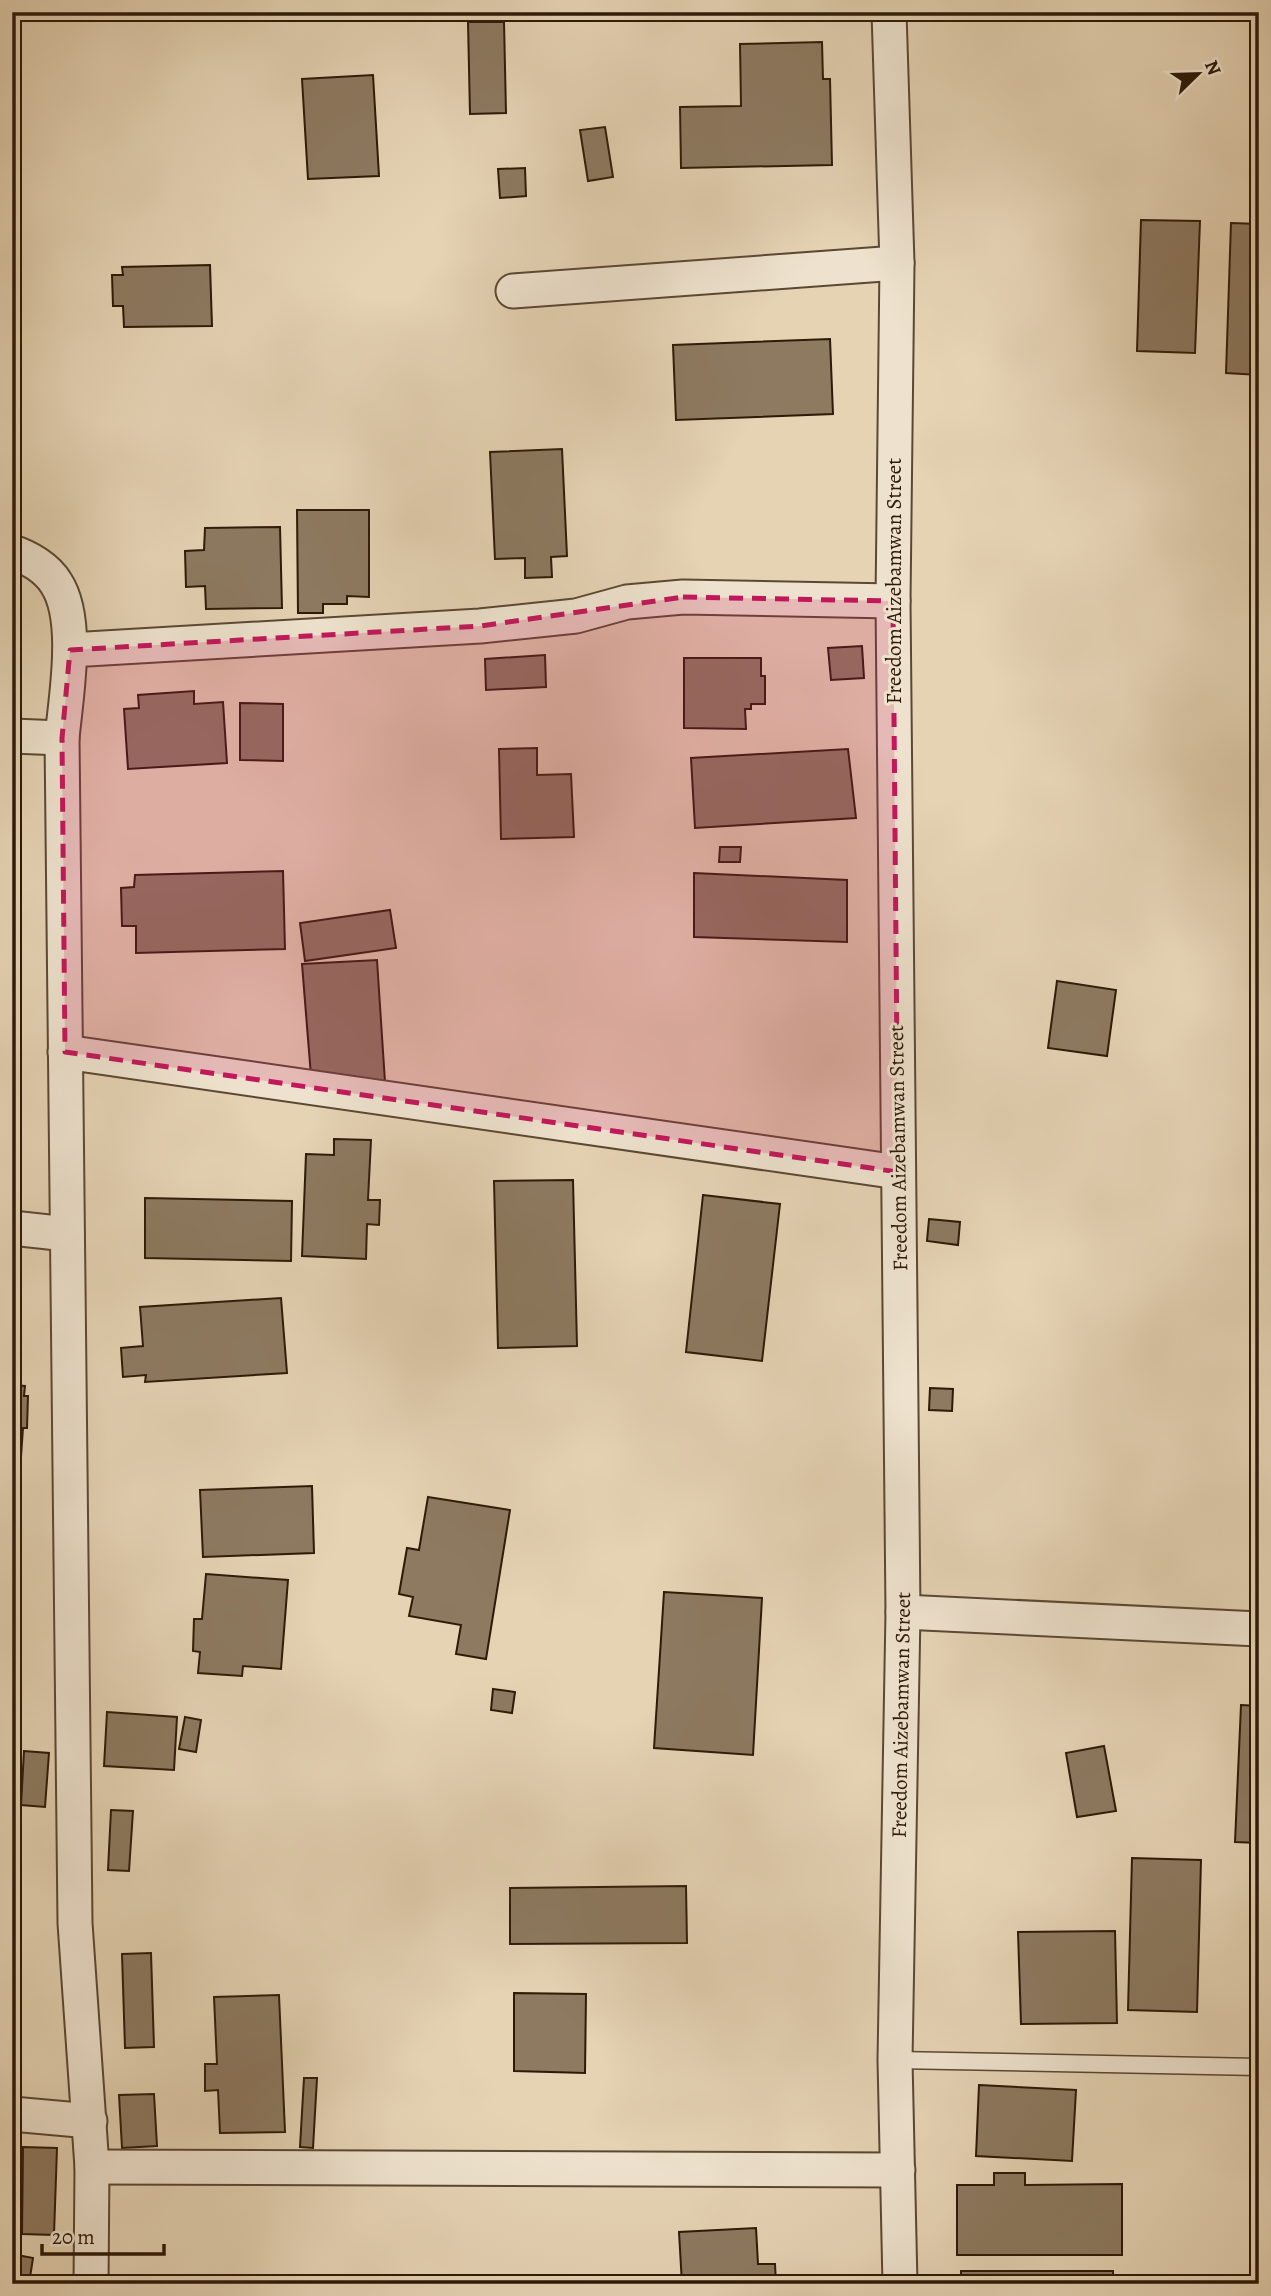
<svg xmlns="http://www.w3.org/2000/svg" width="1271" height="2296" viewBox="0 0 1271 2296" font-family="Alegreya,serif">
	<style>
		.building { fill: #8d7a61; stroke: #2d1a08; stroke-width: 2 }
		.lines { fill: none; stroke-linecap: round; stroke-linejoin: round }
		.lane-casing { stroke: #5b4833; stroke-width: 19 }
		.street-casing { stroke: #5b4833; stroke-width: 37 }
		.lane { stroke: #eee2ce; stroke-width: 16 }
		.street { stroke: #eee2ce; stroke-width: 33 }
		.marked { fill: #c2185b; fill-opacity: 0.2; stroke: #c2185b; stroke-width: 5; stroke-dasharray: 14 9; stroke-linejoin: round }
		.labels { text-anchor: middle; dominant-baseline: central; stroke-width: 6; stroke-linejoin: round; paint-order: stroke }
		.street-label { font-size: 21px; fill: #2d1a08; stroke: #eee2ce }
	</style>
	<rect width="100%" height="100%" fill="#e5d3b4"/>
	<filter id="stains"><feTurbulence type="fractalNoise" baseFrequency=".00286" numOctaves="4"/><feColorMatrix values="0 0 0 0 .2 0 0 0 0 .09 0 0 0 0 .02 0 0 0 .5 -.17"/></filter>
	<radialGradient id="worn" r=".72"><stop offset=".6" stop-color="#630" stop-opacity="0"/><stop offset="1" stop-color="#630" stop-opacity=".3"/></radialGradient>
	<g class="building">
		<path d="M289 12H472V17L289 18Z"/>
		<path d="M468 22H504L506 113 470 114Z"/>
		<path d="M822 42 823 79H830L832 165 681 168 680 107 741 106 740 44Z"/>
		<path d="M373 75 379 176 308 179 302 79Z"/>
		<path d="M605 127 613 177 588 181 580 130Z"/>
		<path d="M525 168 526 196 500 198 498 169Z"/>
		<path d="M1141 220 1200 221 1195 353 1137 351Z"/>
		<path d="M1231 223 1259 224V375L1226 373Z"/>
		<path d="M210 265 212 326 124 327 123 306H113L112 275H123L122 267Z"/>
		<path d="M830 339 833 414 676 420 673 345Z"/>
		<path d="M562 449 567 556 551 557 552 577 525 578V558L495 559 490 452Z"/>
		<path d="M297 510H369V597L347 596V604H323V613H298Z"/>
		<path d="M280 527 282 608 206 609 205 586 186 587 185 551 204 550 205 528Z"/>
		<path d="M862 646 864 678 831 680 828 648Z"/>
		<path d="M545 655 546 687 486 690 485 659Z"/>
		<path d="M684 658H761V676H765V704H751V709H745L746 729 684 728Z"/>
		<path d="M194 691V704L223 702 227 763 128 769 124 709 139 708 138 695Z"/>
		<path d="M240 703 283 704V761L240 760Z"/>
		<path d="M537 748V775L571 774 574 837 501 839 499 749Z"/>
		<path d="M848 749 856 818 695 828 691 758Z"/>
		<path d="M720 847H741L740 862H719Z"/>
		<path d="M283 871 285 949 136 953V926H122L121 888 134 887 135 875Z"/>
		<path d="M694 873 847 880V942L694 937Z"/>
		<path d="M390 910 396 948 305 961 300 923Z"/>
		<path d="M377 960 385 1082 338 1085V1074L311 1076 302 964Z"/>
		<path d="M1057 981 1116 990 1107 1056 1048 1048Z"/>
		<path d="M334 1139 371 1140 368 1200H380L379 1225 367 1224 366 1259 302 1256 306 1154 334 1155Z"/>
		<path d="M573 1180 577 1346 498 1348 494 1181Z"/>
		<path d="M703 1195 780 1204 762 1361 686 1352Z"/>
		<path d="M145 1198 292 1201 291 1261 145 1258Z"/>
		<path d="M929 1219 960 1222 958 1245 927 1241Z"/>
		<path d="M281 1298 287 1373 145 1382 146 1375 123 1377 121 1348 143 1346 140 1307Z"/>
		<path d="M12 1385 25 1386 24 1396H28L27 1428H23L21 1457 12 1456Z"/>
		<path d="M930 1388 953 1389 952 1411 929 1410Z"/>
		<path d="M312 1486 314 1553 203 1557 200 1490Z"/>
		<path d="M428 1497 510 1510 486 1659 456 1654 461 1625 409 1616 413 1597 399 1594 407 1548 419 1550Z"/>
		<path d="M14 1513 19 1546 12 1547V1514Z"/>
		<path d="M206 1574 288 1580 281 1669 243 1666 242 1676 198 1673 200 1652 193 1651 194 1619H202Z"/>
		<path d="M664 1592 762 1598 753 1755 654 1748Z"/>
		<path d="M493 1689 515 1692 512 1713 491 1710Z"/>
		<path d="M1241 1705 1259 1706V1843L1235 1842Z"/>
		<path d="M12 1706H20L16 1775H12Z"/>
		<path d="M107 1712 177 1717 174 1770 104 1766Z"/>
		<path d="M185 1717 201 1720 196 1752 179 1749Z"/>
		<path d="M1104 1746 1116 1811 1077 1817 1066 1753Z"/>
		<path d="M24 1751 49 1753 45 1807 21 1805Z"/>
		<path d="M111 1810 133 1811 129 1871 108 1870Z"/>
		<path d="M12 1828H17L18 1864H12Z"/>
		<path d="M1132 1858 1201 1860 1197 2012 1128 2010Z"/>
		<path d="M686 1886 687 1943 510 1944V1888Z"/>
		<path d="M1115 1931 1117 2023 1021 2024 1018 1932Z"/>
		<path d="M151 1953 154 2047 125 2048 122 1954Z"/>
		<path d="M514 1993 586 1994 585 2073 514 2071Z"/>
		<path d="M279 1995 285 2132 220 2133 218 2090 205 2091V2064H217L214 1997Z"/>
		<path d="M304 2078H317L313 2148 300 2147Z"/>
		<path d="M979 2085 1076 2090 1072 2161 976 2156Z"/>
		<path d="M154 2094 157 2146 122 2148 119 2095Z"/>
		<path d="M23 2147 57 2148 54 2235 22 2234Z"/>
		<path d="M994 2173H1025V2185L1122 2184V2255H957V2185H994Z"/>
		<path d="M756 2228 758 2264H775L776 2284H682L679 2232Z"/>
		<path d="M12 2254 33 2258 29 2284H12Z"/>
		<rect x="961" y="2271" width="152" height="13"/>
	</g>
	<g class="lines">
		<defs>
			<path id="lane" d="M895 2060 1259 2067"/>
			<g id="street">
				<path d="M889 12 897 263 893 601 903 1612 895 2060 900 2284"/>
				<path d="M513 291 897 263"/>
				<path d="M12 552C28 557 47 568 56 583 80 619 66 696 62 738L75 1923 92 2167 91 2284"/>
				<path d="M70 650 480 626 576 616 627 602 683 597 893 601"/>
				<path d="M12 736 62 738"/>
				<path d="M65 1052 898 1172"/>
				<path d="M12 1228 67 1234"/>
				<path d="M903 1612 1259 1629"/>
				<path d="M12 2114 90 2121"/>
				<path d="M92 2167 898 2170"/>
			</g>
		</defs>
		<use href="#lane" class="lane-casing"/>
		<use href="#street" class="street-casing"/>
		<use href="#lane" class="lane"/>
		<use href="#street" class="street"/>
	</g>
	<path class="marked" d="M683 597 893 601 898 1172 65 1052 62 738 70 650 480 626Z"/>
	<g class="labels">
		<g class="street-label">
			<text transform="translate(894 581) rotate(-90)">Freedom Aizebamwan Street</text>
			<text transform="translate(898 1148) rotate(-91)">Freedom Aizebamwan Street</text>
			<text transform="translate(901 1715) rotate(-89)">Freedom Aizebamwan Street</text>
		</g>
	</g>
	<rect width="1271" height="2296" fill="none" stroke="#e5d3b4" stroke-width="42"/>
	<rect x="14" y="14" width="1243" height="2268" fill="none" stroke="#2d1a08" stroke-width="3.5"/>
	<rect x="21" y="21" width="1229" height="2254" fill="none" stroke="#2d1a08" stroke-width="2"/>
	<g transform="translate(1198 74) rotate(67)" stroke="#eee2ce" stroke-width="5" paint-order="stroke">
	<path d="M0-5L12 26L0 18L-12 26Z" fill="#2d1a08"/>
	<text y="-10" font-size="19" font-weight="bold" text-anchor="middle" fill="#2d1a08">N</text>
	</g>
	<path d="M42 2244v10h122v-10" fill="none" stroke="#2d1a08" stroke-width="3.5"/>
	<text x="52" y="2244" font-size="21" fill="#2d1a08" stroke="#eee2ce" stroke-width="5" paint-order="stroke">20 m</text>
	<rect width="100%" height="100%" filter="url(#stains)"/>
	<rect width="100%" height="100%" fill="url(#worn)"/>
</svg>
